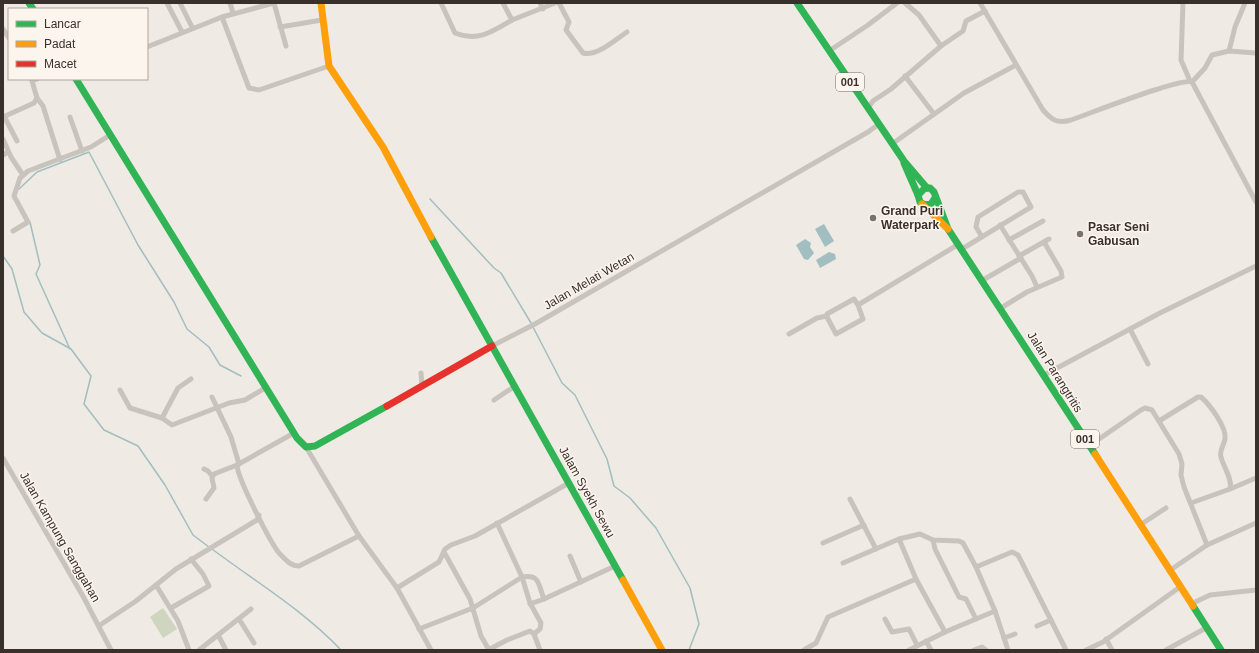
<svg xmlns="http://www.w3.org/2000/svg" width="1259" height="653" viewBox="0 0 1259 653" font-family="Arial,sans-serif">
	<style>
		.green { fill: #cfd5bf }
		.water { fill: #a1bec0 }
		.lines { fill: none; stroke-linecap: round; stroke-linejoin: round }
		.stream { stroke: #a1bec0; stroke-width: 1.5 }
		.street { stroke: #c9c3bd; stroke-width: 5 }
		.fast { stroke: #30b455; stroke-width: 7 }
		.slow { stroke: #ff9f0a; stroke-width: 7 }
		.jam { stroke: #e5322d; stroke-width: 7 }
		.poi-dot { fill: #79716c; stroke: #fbf5ed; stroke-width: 1.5 }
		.labels { text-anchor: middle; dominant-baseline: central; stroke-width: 3; stroke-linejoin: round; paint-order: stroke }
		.shield { fill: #fbf5ed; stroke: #746b65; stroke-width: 1 }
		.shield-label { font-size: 11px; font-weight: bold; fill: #3a302b }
		.poi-label { font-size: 12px; font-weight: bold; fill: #3a302b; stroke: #fbf5ed; text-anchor: start }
		.street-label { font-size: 12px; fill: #3a302b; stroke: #fbf5ed }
	</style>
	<rect width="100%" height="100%" fill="#efebe4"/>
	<path class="green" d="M163 608 177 629 163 638 150 617Z"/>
	<g class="water">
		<path d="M824 224 834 241 825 247 815 229Z"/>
		<path d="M805 239 811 243 810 247 814 253 808 260 804 259 796 245Z"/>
		<path d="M829 252 835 254 836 259 820 268 816 260Z"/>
	</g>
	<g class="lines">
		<g class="stream">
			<path d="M19 189 37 172 89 152 138 245 174 302 187 329 209 347 220 365 241 376"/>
			<path d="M430 199 494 268 501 273 531 323"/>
			<path d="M30 222 40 265 36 274 70 349"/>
			<path d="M3 256 12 269 24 312 42 333 71 349 91 376 84 404 104 430 138 446 165 485 193 535 209 547"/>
			<path d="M533 327 562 383 575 395 607 459 614 486 630 498 656 528 690 588 699 624 689 650"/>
			<path d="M212 549C256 582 303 610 341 650"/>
		</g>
		<g class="street">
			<path d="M167 3 182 32"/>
			<path d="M180 3 192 27"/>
			<path d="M230 3 233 13"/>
			<path d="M274 3 286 46"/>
			<path d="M441 3 455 33C478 42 492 32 512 20L503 3"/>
			<path d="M540 3 543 9"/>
			<path d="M559 3 569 22 566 30 583 53C597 57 616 39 627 32"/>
			<path d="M905 3 919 15 941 46"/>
			<path d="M980 3 1043 110C1052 120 1057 124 1071 120 1089 114 1181 77 1192 82L1256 202"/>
			<path d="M1183 3 1181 60 1190 81"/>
			<path d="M222 17 249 88 259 90 329 66"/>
			<path d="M512 20 555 3"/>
			<path d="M280 27 322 20"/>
			<path d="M3 29 9 38"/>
			<path d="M147 47 222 17 274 3"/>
			<path d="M829 51 868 25 897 3"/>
			<path d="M1229 51 1235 27 1245 3"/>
			<path d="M905 76 934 114"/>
			<path d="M1192 82 1205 68 1212 55 1229 51 1256 53"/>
			<path d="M37 98 43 106 60 160"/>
			<path d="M868 108 873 101 891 89 941 46 963 31 966 21 985 11"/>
			<path d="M4 116 17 141"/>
			<path d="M3 117 34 103 37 98 32 81 37 79"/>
			<path d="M70 117 82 151"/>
			<path d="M3 139 11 157 23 175"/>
			<path d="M892 144 964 93 1016 65"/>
			<path d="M3 155 8 152"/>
			<path d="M1000 225 1032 276 1037 287"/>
			<path d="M13 231 28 222 14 196 20 178 28 171 91 147 110 135"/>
			<path d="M1009 240 1043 221"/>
			<path d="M962 249 1031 207 1023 192H1018L978 217 976 227 982 237"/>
			<path d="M1019 256 1049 239"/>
			<path d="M983 280 1021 258"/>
			<path d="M858 305 863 319 836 334 827 317V314L854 299 858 305 959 244"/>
			<path d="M1001 308 1027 292 1062 277 1061 271 1044 242"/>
			<path d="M1130 329 1148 364"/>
			<path d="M789 334 817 318 827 316"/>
			<path d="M492 346 535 324 868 132 879 124"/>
			<path d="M421 373 422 385"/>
			<path d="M1044 375 1160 313 1256 266"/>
			<path d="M120 390 130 408 162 418 172 425 229 403 245 400 265 388"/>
			<path d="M212 397 231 437 239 464"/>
			<path d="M494 400 515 386"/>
			<path d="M162 418 178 388 191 379"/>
			<path d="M1159 421 1198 397H1201C1209 404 1227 427 1225 439 1224 445 1219 451 1221 457 1223 466 1233 480 1230 489L1191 503"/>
			<path d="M294 433 237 465C237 477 270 542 279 553 285 559 290 566 299 566L359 536"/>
			<path d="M1089 446 1141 410 1145 408 1152 410 1179 454 1182 464 1181 475 1184 487 1207 545"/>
			<path d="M306 447 359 536 397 588 439 562 445 549 451 545 475 536 569 483"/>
			<path d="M3 458 84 598 111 650"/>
			<path d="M204 469 208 471 212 476"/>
			<path d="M1230 489 1256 478"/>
			<path d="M206 499 214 488 212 478 214 474 237 465"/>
			<path d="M850 499 876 549"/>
			<path d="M497 523 522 577 530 603 541 623 540 629 534 634"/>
			<path d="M1140 525 1166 508"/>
			<path d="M933 540 935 549 959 597 966 599 976 619"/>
			<path d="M823 543 864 525"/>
			<path d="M444 552 470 599 481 636 489 650"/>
			<path d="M570 556 581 582"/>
			<path d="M843 563 899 539"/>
			<path d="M976 567 1012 552 1018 555 1066 650"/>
			<path d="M1169 571 1207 545 1256 523"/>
			<path d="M156 585 178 621 189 650"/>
			<path d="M397 588 431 650"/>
			<path d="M544 599 615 566"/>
			<path d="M1191 604 1210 595 1256 590"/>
			<path d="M171 608 209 586 203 574 191 559"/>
			<path d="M239 619 254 643"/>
			<path d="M885 619 892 632 909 629 917 645"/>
			<path d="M100 625 136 601 176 569 257 520 259 515"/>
			<path d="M1037 626 1051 620"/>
			<path d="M419 629 473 608 522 577C540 574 538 584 544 599L530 604"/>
			<path d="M945 632 916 579 899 539 920 534 933 540 959 541 963 543 976 567 995 611"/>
			<path d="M218 635 226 650"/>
			<path d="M1004 638 1015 634"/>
			<path d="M1106 639 1112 650"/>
			<path d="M926 641 931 650"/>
			<path d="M199 650 251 609"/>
			<path d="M488 650 507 640 530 631 534 634 540 650"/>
			<path d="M804 650 816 643 828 617 916 579"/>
			<path d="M909 650 945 632 995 611 1008 650"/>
			<path d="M974 650 982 647 986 650"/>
			<path d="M1086 650 1103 642 1180 587"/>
			<path d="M1166 650 1206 628"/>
		</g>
		<g class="fast">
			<path d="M29 3 33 9"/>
			<path d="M797 3 904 161 927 188"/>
			<path d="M76 79 297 438 306 447 315 446 387 406"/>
			<path d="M904 163 918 195"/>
			<path d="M935 198 931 204 925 205 920 202 918 195 925 188H930L934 192 948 229 1095 454"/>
			<path d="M431 237 623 580"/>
			<path d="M1193 606 1221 650"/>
		</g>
		<g class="slow">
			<path d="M321 3 329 66 383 147 431 237"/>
			<path d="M922 204 948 229"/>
			<path d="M1095 454 1193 606"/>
			<path d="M623 580 662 650"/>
		</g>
		<path class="jam" d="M387 406 492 346"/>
	</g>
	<g class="poi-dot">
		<circle cx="873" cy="218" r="4"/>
		<circle cx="1080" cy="234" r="4"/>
	</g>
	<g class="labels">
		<g class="shield">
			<rect x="836" y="73" width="28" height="18" rx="3"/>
			<rect x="1071" y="430" width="28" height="18" rx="3"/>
		</g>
		<g class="shield-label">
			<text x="850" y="82">001</text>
			<text x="1085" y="439">001</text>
		</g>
		<g class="poi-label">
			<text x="881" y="211">Grand Puri<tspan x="881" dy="14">Waterpark</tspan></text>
			<text x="1088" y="227">Pasar Seni<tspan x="1088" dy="14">Gabusan</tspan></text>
		</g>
		<g class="street-label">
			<text transform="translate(589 281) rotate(-30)">Jalan Melati Wetan</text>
			<text transform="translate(1055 372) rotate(58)">Jalan Parangtritis</text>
			<text transform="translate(587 492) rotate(61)">Jalam Syekh Sewu</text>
			<text transform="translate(60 537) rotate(60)">Jalan Kampung Sanggahan</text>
		</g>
	</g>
	<rect width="1259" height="653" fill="none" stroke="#3a302b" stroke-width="8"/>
	<rect x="8" y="8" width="140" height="72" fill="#fbf5ed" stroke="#aea69f"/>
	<rect x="16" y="21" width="20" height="6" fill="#30b455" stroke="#aea69f"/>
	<text x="44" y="28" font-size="12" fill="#3a302b">Lancar</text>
	<rect x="16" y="41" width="20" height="6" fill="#ff9f0a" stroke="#aea69f"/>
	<text x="44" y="48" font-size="12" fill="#3a302b">Padat</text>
	<rect x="16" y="61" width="20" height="6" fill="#e5322d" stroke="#aea69f"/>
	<text x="44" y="68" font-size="12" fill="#3a302b">Macet</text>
</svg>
